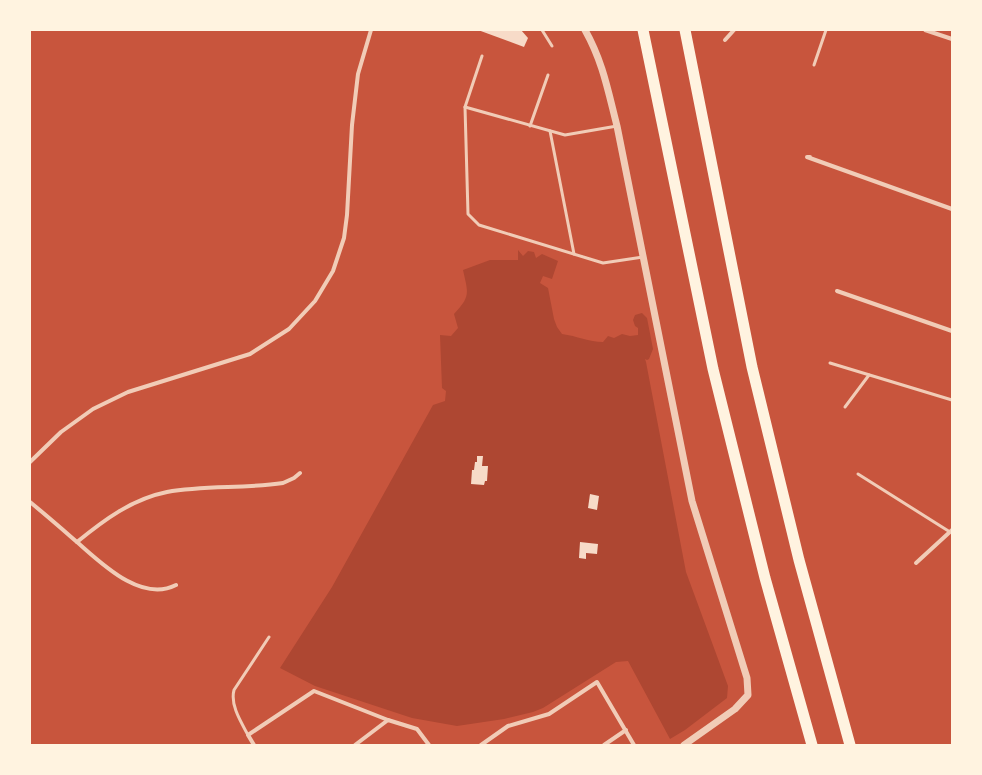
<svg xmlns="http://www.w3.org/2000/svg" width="982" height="775" viewBox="0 0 982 775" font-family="Signika,sans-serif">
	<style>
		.green { fill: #ae4732 }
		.building { fill: #f7dbc8 }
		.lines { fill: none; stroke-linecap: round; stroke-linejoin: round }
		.service { stroke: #f1ccb7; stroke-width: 3 }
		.minor { stroke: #f1ccb7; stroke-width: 4 }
		.tertiary { stroke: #f1ccb7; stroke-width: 7 }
		.motorway { stroke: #fff3e0; stroke-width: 11 }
	</style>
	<rect width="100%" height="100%" fill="#c8553d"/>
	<path class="green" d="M518 250 523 256 528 251 534 252 536 258 542 254 558 261 552 279 543 276 540 283 548 288 554 319 557 327 562 334C577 336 589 342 603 342L608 336 614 338 622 334 630 336 638 335V328L635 326 633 320 635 315 642 313 647 318 653 349 649 359 647 360 645 359 646 362 686 572 728 686 727 698 685 730 670 739 628 661 616 662 543 708 533 712 504 719 457 726 412 718 315 686 280 668 332 587 433 405 445 401 446 391 442 388 440 335 451 336 458 328 454 314C471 296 468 293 463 270L490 260H518Z"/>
	<g class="building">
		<path d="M478 30H521L528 38 524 47Z"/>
		<path d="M477 456H483L482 466H488L487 481H485L484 485 471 484 472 470H474L475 462H477Z"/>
		<path d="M590 494 599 496 597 510 588 508Z"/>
		<path d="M580 542 598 544 597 554 586 553V559L579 558Z"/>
	</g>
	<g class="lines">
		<g class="service">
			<path d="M542 30 552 46"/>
			<path d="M482 56 465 107 565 135 617 126"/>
			<path d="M814 65 826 30"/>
			<path d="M465 107 468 214 479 225 603 263 643 257"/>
			<path d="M530 126 548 75"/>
			<path d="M550 131 574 254"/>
			<path d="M830 363 952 400"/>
			<path d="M845 407 869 375"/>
			<path d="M858 474 950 532"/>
			<path d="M248 735C241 722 230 705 234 690L269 637"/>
		</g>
		<g class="minor">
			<path d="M925 30 952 39"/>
			<path d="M725 40 734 30"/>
			<path d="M810 157H807L952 209"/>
			<path d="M837 291 952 331"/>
			<path d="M30 462 61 432 93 409 128 392 250 354 289 329 315 301 333 271 344 238 347 215 352 125 358 74 371 30"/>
			<path d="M30 502C46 515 62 529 77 542 101 563 141 603 176 585"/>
			<path d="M77 542C104 520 132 499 167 492 205 485 245 489 283 483L294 478 300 473"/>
			<path d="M916 563 952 530"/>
			<path d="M254 745 248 735 314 691 388 720"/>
			<path d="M355 745 388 720 417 729 429 745"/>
			<path d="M481 745 508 726 549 714 597 682 634 745"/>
			<path d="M604 745 626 730"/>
		</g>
		<path class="tertiary" d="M585 30C603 62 608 91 617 126L692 501 747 678 748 695 735 709 684 745"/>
		<g class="motorway">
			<path d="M643 30 713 369 765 578 812 745"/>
			<path d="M685 30 752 367 799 560 850 745"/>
		</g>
	</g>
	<rect width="982" height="775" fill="none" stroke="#fff3e0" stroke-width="62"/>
</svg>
